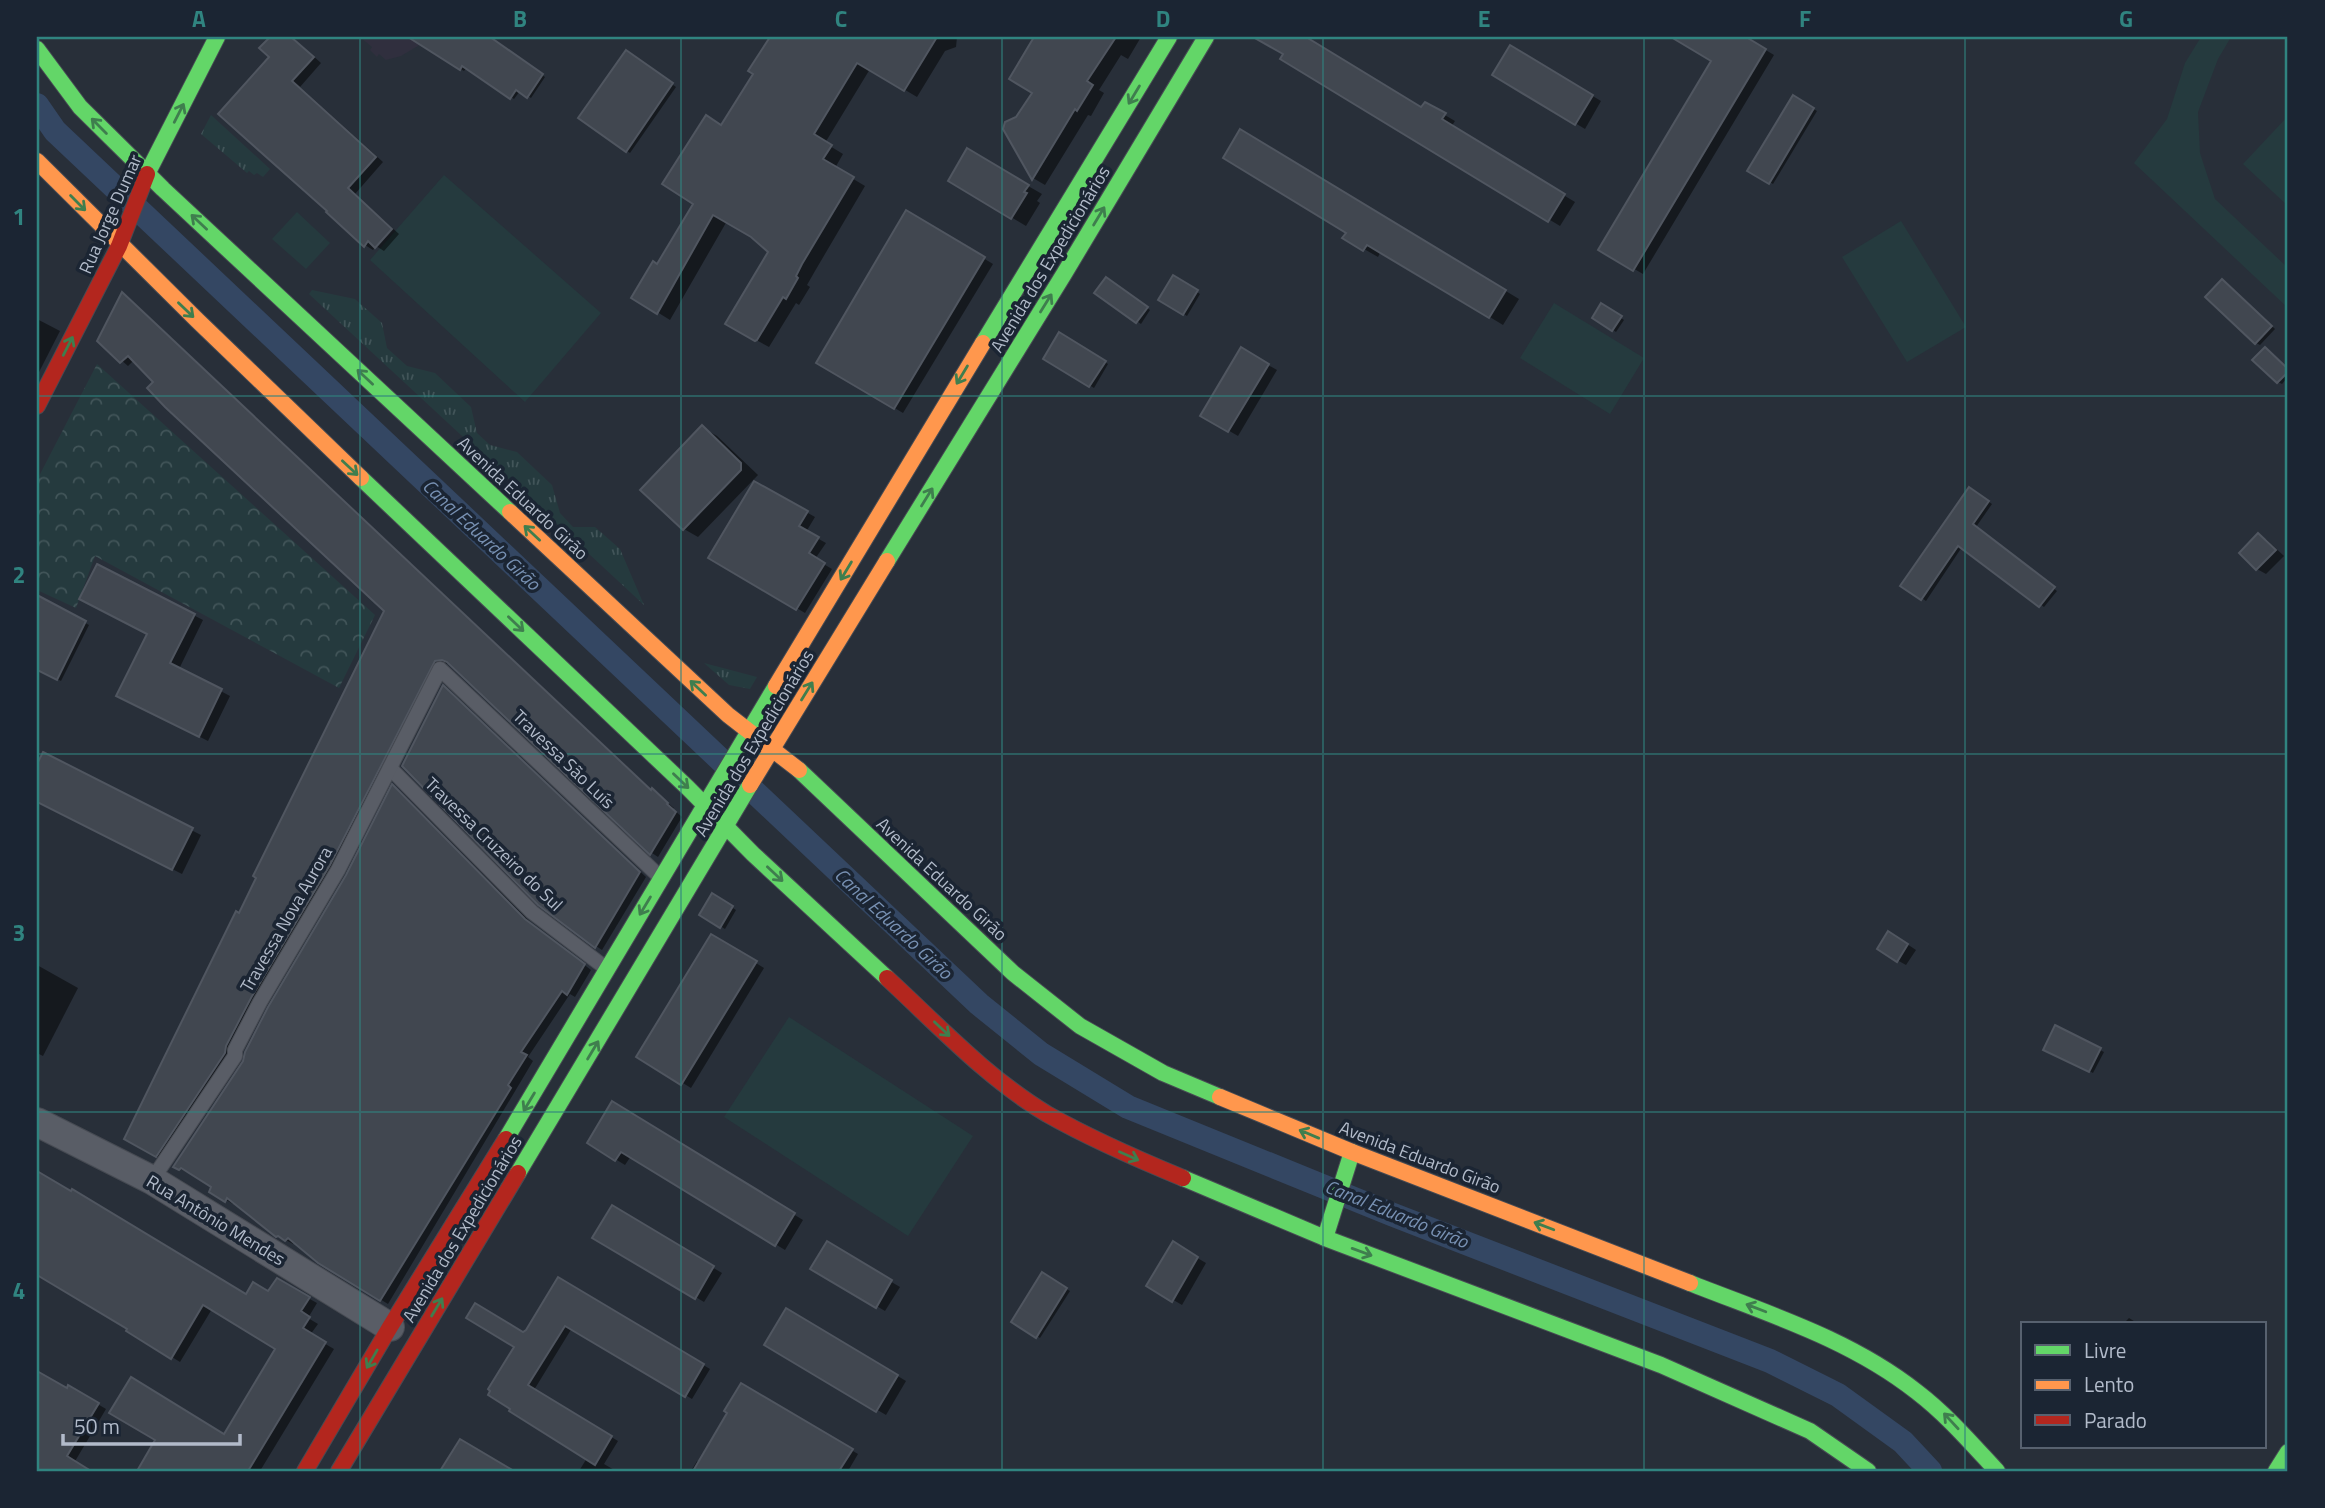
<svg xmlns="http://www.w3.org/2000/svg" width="2325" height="1508" viewBox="0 0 2325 1508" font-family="'Titillium Web',sans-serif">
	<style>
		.medical { fill: #302f3e }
		.grass { fill: url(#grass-tufts) }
		.forest { fill: url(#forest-crowns) }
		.green { fill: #253a3e }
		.shadow { fill: #0007 }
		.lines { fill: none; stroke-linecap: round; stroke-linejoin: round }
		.canal { stroke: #344763; stroke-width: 24 }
		.building { fill: #414750; stroke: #505660; stroke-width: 2 }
		.lane-casing { stroke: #474b53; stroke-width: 16 }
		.street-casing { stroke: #474b53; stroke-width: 30 }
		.fast-casing { stroke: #474b53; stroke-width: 18 }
		.slow-casing { stroke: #474b53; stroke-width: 18 }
		.jam-casing { stroke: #474b53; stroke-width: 18 }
		.lane { stroke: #595d66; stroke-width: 14 }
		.street { stroke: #595d66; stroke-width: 28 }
		.fast { stroke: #63d668; stroke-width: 16 }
		.slow { stroke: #ff974d; stroke-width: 16 }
		.jam { stroke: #b3261e; stroke-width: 16 }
		.oneway { stroke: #3f7e4e }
		.grid { fill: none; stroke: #308480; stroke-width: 2; stroke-opacity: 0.55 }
		.labels { text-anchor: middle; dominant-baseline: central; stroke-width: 7; stroke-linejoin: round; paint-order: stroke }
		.street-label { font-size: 18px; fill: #b2bbca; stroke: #1b2533 }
		.water-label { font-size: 19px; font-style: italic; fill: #7891b3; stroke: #1b2533 }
		.neatline { fill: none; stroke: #308480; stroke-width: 2.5 }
		.grid-label { font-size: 23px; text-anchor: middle; font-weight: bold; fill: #308480 }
	</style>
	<defs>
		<pattern id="grass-tufts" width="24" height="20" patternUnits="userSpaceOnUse" patternTransform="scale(1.75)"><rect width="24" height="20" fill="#253a3e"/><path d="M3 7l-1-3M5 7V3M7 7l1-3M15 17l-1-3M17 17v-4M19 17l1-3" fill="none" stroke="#425559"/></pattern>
		<pattern id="forest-crowns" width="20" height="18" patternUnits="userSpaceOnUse" patternTransform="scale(1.75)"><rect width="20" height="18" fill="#253a3e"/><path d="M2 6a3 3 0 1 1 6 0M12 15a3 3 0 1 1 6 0" fill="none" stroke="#425559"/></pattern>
	</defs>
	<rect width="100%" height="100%" fill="#282f39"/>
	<path class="medical" d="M360 37H433L401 56 386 60 379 54 377 57 370 50 372 47Z"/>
	<g class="grass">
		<path d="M211 115 270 169 263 177 257 173 254 175 249 171 247 173 201 134Z"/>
		<path d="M312 290 355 299 382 323 387 348 407 366 435 373 471 407 477 433 490 445 517 452 552 485 560 513 573 527H595L620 549 644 605 309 294Z"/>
		<path d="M704 663 757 677 750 689 729 685Z"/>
	</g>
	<path class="forest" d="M97 364 375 615 339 688 95 556 76 608 37 590V480Z"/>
	<g class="green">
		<path d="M2201 37H2231L2218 59 2198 112 2200 153 2215 199 2288 268V308L2134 163 2167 119 2185 63Z"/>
		<path d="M2288 116V206L2243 164Z"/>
		<path d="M444 175 601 313 525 402 370 260Z"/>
		<path d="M297 212 330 243 306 269 272 239Z"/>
		<path d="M1901 221 1966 327 1907 362 1842 257Z"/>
		<path d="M1554 303 1644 358 1610 414 1520 358Z"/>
		<path d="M789 1017 973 1136 908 1236 724 1117Z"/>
	</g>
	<g class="shadow">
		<path d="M271 37H292L321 63 300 87 383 162 355 194 399 234 384 251 376 246 373 250 365 245 271 57 262 48Z"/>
		<path d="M418 37H486L545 77 531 98 520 91 514 99 467 67 464 71 444 59 429 43Z"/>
		<path d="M772 37H957L956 47 945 51 917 97 870 69 825 143 843 154 835 168 865 186 815 271 807 285 810 287 799 305 796 303 769 347 727 324 770 251 752 236 727 221 670 320 633 297 658 266 695 203 722 127 756 73 751 70Z"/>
		<path d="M1036 37H1069L1072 39 1074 37H1141L1128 59 1121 55 1099 90 1104 93 1091 116 1088 115 1045 185 1033 178 1005 129 1018 118 1034 92 1011 78Z"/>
		<path d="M1256 37H1303L1422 109 1426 104 1455 121 1451 127 1575 202 1560 226 1283 58 1286 54Z"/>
		<path d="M1675 37H1744L1774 55 1643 274 1600 249 1713 60Z"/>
		<path d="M1511 47 1601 101 1585 129 1495 75Z"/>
		<path d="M630 54 676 87 630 153 627 151Z"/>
		<path d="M1793 97 1817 111 1773 184 1750 170Z"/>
		<path d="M1241 131 1519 299 1503 325 1381 251 1378 257 1345 238 1348 232Z"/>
		<path d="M968 151 1042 194 1037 201 1040 203 1026 226 950 180Z"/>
		<path d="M907 212 993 264 903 413 818 362Z"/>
		<path d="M1174 277 1200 294 1187 316 1160 299Z"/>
		<path d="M1110 281 1150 310 1141 324 1097 293Z"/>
		<path d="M2226 283 2275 329 2260 345 2256 343Z"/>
		<path d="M122 294 129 298 652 790 674 808 673 809 682 817 658 857 652 853 450 663 442 664 336 869 233 1050 163 1160 126 1139 240 915 386 610 134 360 128 366 99 341Z"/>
		<path d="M1602 305 1624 320 1616 332 1594 317Z"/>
		<path d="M37 319 60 331 37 376Z"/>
		<path d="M1060 335 1108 364 1094 388 1045 358Z"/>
		<path d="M1241 350 1277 370 1238 436 1202 415Z"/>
		<path d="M2269 351 2288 369V377L2282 384 2278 382Z"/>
		<path d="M703 428 717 436 758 475 698 537 684 529Z"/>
		<path d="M755 483 815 517 806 532 826 543 815 559 832 569 805 613 711 558Z"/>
		<path d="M1970 489 1992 504 1976 527 2057 591 2044 607 1962 547 1926 601 1903 585Z"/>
		<path d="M2258 535 2267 540 2284 556 2266 574 2257 569 2241 553Z"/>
		<path d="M98 566 203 620 179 669 230 696 208 741 127 700 149 633Z"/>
		<path d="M37 597 89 625 61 681 37 669Z"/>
		<path d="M443 687 450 691 646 877 602 950 596 946Z"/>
		<path d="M43 755 201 835 182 874 37 801V768Z"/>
		<path d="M393 787 400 791 533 925 591 970 575 997 570 994 528 1057 533 1061 388 1304 319 1262 295 1242 293 1244 277 1235 234 1202 233 1204 211 1191 214 1186 189 1171 188 1173 175 1166 245 1062 348 876Z"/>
		<path d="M713 895 736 910 725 929 701 914Z"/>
		<path d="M712 936 764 968 691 1088 639 1056Z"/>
		<path d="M1898 938 1916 950 1906 965 1897 960Z"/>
		<path d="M37 965 78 988 43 1056 37 1053Z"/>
		<path d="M2056 1028 2104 1052 2093 1073 2046 1049Z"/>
		<path d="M613 1104 803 1220 785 1250 631 1156 625 1165 589 1143Z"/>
		<path d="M37 1173 247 1296 268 1293 277 1281 317 1303 308 1318 318 1324 310 1335 334 1349 260 1471H139L158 1440 225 1436 277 1348 212 1309 180 1362 37 1273Z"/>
		<path d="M612 1208 722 1273 704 1302 595 1237Z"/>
		<path d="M827 1244 900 1287 885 1311 813 1268Z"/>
		<path d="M1173 1244 1206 1263 1182 1305 1148 1285Z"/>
		<path d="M1043 1275 1070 1291 1040 1338 1013 1322Z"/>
		<path d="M559 1279 710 1369 692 1399 572 1328 534 1390 618 1441 604 1464 616 1471H579L587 1458 511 1411 523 1333 527 1331Z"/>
		<path d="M787 1310 906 1381 886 1415 766 1344Z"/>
		<path d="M2129 1318 2137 1323 2139 1324H2123Z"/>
		<path d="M742 1385 858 1454 848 1471H691L697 1461 700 1463 730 1413Z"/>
		<path d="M69 1387 106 1409 74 1463 89 1471H37V1440Z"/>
	</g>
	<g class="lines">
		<path class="canal" d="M37 105 55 131 979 1004 1041 1054 1128 1107 1391 1214 1770 1361 1838 1395 1903 1442 1930 1471"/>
	</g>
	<g class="building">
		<path d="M270 37H291L314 57 292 81 376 157 348 188 392 229 375 248 368 241 364 247 326 212 327 211 218 114 269 57 259 48Z"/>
		<path d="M408 37H490L543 74 527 98 516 90 510 99 462 66 460 70Z"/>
		<path d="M770 37H937L904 91 857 63 814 134 832 145 823 159 854 177 802 264 796 276 798 278 786 299 783 297 757 340 755 341 725 324 768 252 751 237 713 215 657 314 631 298 653 261 657 264 693 204 662 184 706 115 721 125 753 74 748 71Z"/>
		<path d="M1034 37H1116L1087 81 1093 85 1077 111 1075 109 1032 180 1003 129 1005 122 1016 117 1032 93 1009 79Z"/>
		<path d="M1253 37H1306L1421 107 1425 102 1446 113 1442 119 1565 194 1548 222 1280 59 1283 54Z"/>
		<path d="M1671 37H1746L1766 49 1633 271 1598 250 1711 61Z"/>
		<path d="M1510 45 1593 95 1575 125 1492 75Z"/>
		<path d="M626 50 673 83 626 152 578 118Z"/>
		<path d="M1793 95 1814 108 1769 184 1747 171Z"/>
		<path d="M1240 129 1506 290 1489 318 1367 245 1363 251 1342 238 1346 233 1223 158Z"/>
		<path d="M967 148 1029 185 1024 192 1027 193 1011 219 948 181Z"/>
		<path d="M906 210 985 257 894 409 816 363Z"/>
		<path d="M1173 275 1198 290 1183 315 1158 300Z"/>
		<path d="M1106 277 1148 307 1136 323 1094 293Z"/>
		<path d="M2222 279 2272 326 2255 344 2205 297Z"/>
		<path d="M122 292 651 790 652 788 668 803 667 804 676 812 650 855 447 662 442 660 435 661 330 865 251 998 226 1046 225 1053 156 1157 124 1139 236 911 239 913 256 878 253 876 384 611 165 407 147 388 153 382 128 356 120 363 97 341Z"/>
		<path d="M1601 303 1622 316 1612 331 1592 318Z"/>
		<path d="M1059 332 1106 361 1089 387 1043 359Z"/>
		<path d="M1241 347 1269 364 1228 432 1200 416Z"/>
		<path d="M2265 347 2288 369V372L2277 383 2252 360Z"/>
		<path d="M702 425 741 463V470L683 530 640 490Z"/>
		<path d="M754 481 808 511 799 526 819 537 809 553 825 563 796 610 708 558Z"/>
		<path d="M1969 487 1989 501 1973 524 2055 587 2039 607 1958 546 1921 600 1900 586Z"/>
		<path d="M2258 533 2276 550 2256 570 2239 553Z"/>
		<path d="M97 564 195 614 170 663 222 689 199 737 116 696 147 634 79 599Z"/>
		<path d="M37 595 86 621 57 680 37 670Z"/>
		<path d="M443 685 640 872 595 948 538 905 402 766Z"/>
		<path d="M43 752 193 828 172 870 37 802V764Z"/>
		<path d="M392 784 525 919 585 964 567 995 562 991 521 1052 527 1055 508 1085 511 1088 380 1301 318 1263 288 1238 285 1241 278 1236 276 1237 227 1198 225 1202 209 1192 211 1187 181 1168 179 1170 173 1167 243 1061 245 1052 268 1007 346 875Z"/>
		<path d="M712 893 733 906 720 928 699 915Z"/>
		<path d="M1888 931 1908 944 1897 962 1877 949Z"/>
		<path d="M711 934 757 961 681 1085 636 1057Z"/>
		<path d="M2055 1025 2101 1048 2089 1072 2043 1050Z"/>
		<path d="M612 1101 795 1213 775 1246 621 1152 615 1161 587 1143Z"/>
		<path d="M37 1171 71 1191 72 1189 246 1294 253 1282 268 1291 277 1278 310 1297 301 1311 310 1317 303 1328 326 1342 248 1471H137L155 1440 109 1413 131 1377 224 1434 275 1349 203 1305 171 1359 126 1331 127 1329 37 1275Z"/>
		<path d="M612 1205 714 1266 695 1299 592 1238Z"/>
		<path d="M827 1241 892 1280 876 1308 810 1269Z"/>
		<path d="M1173 1241 1198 1257 1172 1302 1146 1286Z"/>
		<path d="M1042 1272 1067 1288 1036 1338 1011 1322Z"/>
		<path d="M558 1277 704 1364 685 1397 565 1326 528 1385 612 1436 595 1465 509 1411 510 1409 488 1395 490 1391 488 1389 514 1347 466 1318 475 1303 523 1332 526 1330Z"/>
		<path d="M786 1308 898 1375 876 1412 764 1345Z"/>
		<path d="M37 1371 67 1388 68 1385 99 1403 67 1456 91 1471H37Z"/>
		<path d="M741 1383 853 1449 839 1471H693L727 1413 724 1411Z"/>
		<path d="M460 1439 514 1471H440Z"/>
	</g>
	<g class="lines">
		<defs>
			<g id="lane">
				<path d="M390 768 532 912 607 969"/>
				<path d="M152 1180 235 1056V1050L260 1002 338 870 440 669 660 877"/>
			</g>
			<path id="street" d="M37 1122 152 1180 390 1327"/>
			<g id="fast">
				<path d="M37 49 80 107 163 189 510 512"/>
				<path d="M147 174 217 37"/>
				<path d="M983 343 1169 37"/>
				<path d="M361 478 688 788 753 854 887 978"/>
				<path d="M887 561 1064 274 1206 37"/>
				<path d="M799 770 1013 973 1080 1026 1163 1073 1220 1097"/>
				<path d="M506 1139 776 686"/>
				<path d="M518 1173 750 785"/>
				<path d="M1183 1178 1325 1238 1661 1365 1810 1431 1868 1471"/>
				<path d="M1325 1238 1352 1152"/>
				<path d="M1690 1283C1768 1314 1850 1339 1917 1392 1947 1415 1971 1443 1997 1471"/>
				<path d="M2276 1471 2288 1452"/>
			</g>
			<g id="slow">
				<path d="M37 161 197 320 361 478"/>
				<path d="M510 512 728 715 799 770"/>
				<path d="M776 686 983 343"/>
				<path d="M750 785 887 561"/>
				<path d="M1220 1097 1352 1152 1690 1283"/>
			</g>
			<g id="jam">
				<path d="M37 406 119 246 147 174"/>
				<path d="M887 978C938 1025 987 1078 1047 1114 1091 1139 1137 1159 1183 1178"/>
				<path d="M305 1471 390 1327 506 1139"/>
				<path d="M339 1471 518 1173"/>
			</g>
		</defs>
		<use href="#lane" class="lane-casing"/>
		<use href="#street" class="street-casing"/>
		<use href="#fast" class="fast-casing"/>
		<use href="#slow" class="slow-casing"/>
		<use href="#jam" class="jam-casing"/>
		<use href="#lane" class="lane"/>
		<use href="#street" class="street"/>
		<use href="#fast" class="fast"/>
		<use href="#slow" class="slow"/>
		<use href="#jam" class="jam"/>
	</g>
	<defs><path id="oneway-shaft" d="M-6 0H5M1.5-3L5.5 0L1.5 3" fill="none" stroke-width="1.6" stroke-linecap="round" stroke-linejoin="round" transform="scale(1.75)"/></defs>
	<g class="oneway">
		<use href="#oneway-shaft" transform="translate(1134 95) rotate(121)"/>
		<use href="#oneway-shaft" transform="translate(179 113) rotate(-63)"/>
		<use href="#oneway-shaft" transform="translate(99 126) rotate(-135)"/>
		<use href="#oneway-shaft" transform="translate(78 203) rotate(45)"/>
		<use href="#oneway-shaft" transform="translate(1099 216) rotate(-59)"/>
		<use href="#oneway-shaft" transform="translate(199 222) rotate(-137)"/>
		<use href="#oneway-shaft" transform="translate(1046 303) rotate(-58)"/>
		<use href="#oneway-shaft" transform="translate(186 310) rotate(44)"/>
		<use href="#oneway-shaft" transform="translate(68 346) rotate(-63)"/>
		<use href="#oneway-shaft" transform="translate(962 375) rotate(121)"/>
		<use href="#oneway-shaft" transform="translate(365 377) rotate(-137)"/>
		<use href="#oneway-shaft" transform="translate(350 468) rotate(43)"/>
		<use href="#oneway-shaft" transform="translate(927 497) rotate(-58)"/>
		<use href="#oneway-shaft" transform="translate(532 533) rotate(-137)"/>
		<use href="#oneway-shaft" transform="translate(846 571) rotate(121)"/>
		<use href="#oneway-shaft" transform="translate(516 624) rotate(44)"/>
		<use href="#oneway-shaft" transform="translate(698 688) rotate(-137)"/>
		<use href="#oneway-shaft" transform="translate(807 691) rotate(-58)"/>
		<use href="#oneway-shaft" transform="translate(681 781) rotate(44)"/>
		<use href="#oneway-shaft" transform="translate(775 874) rotate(43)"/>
		<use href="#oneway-shaft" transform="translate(645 906) rotate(121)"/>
		<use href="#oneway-shaft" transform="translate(942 1029) rotate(43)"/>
		<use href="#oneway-shaft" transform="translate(593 1050) rotate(-59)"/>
		<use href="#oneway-shaft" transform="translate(529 1102) rotate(121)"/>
		<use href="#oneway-shaft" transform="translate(1309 1134) rotate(-157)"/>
		<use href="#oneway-shaft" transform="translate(1129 1156) rotate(24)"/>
		<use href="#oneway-shaft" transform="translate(1544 1226) rotate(-159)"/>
		<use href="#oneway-shaft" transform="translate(1362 1252) rotate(20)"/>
		<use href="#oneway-shaft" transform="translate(437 1307) rotate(-59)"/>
		<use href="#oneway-shaft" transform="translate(1756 1308) rotate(-159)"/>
		<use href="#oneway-shaft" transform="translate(372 1359) rotate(120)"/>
		<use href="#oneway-shaft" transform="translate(1951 1421) rotate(-133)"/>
	</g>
	<path class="grid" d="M360 37V1471M681 37V1471M1002 37V1471M1323 37V1471M1644 37V1471M1965 37V1471M37 396H2288M37 754H2288M37 1112H2288"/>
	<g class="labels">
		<g class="street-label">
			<text transform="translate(110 214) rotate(-66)">Rua Jorge Dumar</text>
			<text transform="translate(1050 259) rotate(-59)">Avenida dos Expedicionários</text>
			<text transform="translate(523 498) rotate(43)">Avenida Eduardo Girão</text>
			<text transform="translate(754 743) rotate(-59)">Avenida dos Expedicionários</text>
			<text transform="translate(564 759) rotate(44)">Travessa São Luís</text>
			<text transform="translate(494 844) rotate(44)">Travessa Cruzeiro do Sul</text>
			<text transform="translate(942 879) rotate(43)">Avenida Eduardo Girão</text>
			<text transform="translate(286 919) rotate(-60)">Travessa Nova Aurora</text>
			<text transform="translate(1420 1157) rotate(21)">Avenida Eduardo Girão</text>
			<text transform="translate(216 1220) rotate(31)">Rua Antônio Mendes</text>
			<text transform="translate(462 1229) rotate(-59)">Avenida dos Expedicionários</text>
		</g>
		<g class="water-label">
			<text transform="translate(482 534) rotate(43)">Canal Eduardo Girão</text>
			<text transform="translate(894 923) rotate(43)">Canal Eduardo Girão</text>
			<text transform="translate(1397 1213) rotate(22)">Canal Eduardo Girão</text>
		</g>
	</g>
	<rect width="2325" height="1508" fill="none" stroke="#1b2533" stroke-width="77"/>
	<rect x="2021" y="1322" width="245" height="126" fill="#1b2533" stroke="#57616f" stroke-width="2"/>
	<rect x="2035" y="1345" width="35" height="10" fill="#63d668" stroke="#57616f" stroke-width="2"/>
	<text x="2084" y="1358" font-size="21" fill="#b2bbca">Livre</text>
	<rect x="2035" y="1380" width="35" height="10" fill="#ff974d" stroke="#57616f" stroke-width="2"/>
	<text x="2084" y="1392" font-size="21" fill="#b2bbca">Lento</text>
	<rect x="2035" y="1415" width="35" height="10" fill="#b3261e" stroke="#57616f" stroke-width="2"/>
	<text x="2084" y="1428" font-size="21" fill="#b2bbca">Parado</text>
	<path d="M63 1434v10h177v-10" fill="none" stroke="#b2bbca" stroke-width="3.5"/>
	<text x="74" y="1434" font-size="21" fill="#b2bbca" stroke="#1b2533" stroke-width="5" paint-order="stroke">50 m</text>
	<rect x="38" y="38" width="2248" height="1432" class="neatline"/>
	<g class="grid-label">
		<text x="199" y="27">A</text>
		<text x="520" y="27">B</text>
		<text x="841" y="27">C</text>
		<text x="1163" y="27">D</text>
		<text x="1484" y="27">E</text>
		<text x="1805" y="27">F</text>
		<text x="2126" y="27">G</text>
		<text x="19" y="225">1</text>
		<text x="19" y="583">2</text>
		<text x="19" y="941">3</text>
		<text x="19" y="1299">4</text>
	</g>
</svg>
